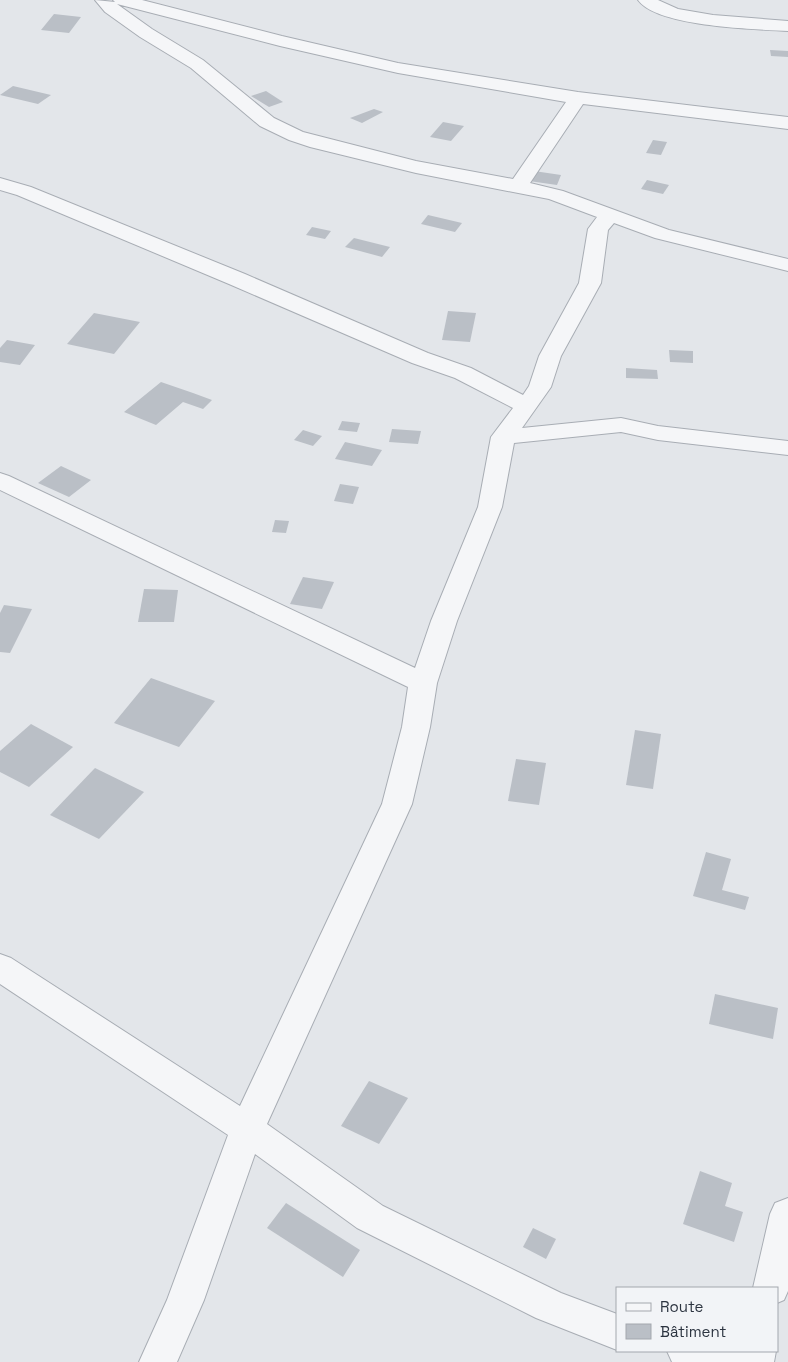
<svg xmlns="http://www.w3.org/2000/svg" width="788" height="1362" viewBox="0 0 788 1362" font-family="'Space Grotesk',sans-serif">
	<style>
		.building { fill: #babfc6 }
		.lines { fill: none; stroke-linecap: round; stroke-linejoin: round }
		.minor-casing { stroke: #a8adb4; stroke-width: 2 }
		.minor { fill: #f5f6f8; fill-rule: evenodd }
	</style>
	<rect width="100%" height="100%" fill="#e3e6ea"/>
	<g class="building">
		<path d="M54 14 81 17 69 33 41 30Z"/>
		<path d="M770 50 788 51V57L771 56Z"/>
		<path d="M13 86 51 95 38 104 0 95Z"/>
		<path d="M266 91 283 102 269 107 251 96Z"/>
		<path d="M374 109 383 112 362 123 350 118Z"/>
		<path d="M443 122 464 126 451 141 430 137Z"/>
		<path d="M653 140 667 142 661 155 646 153Z"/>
		<path d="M534 171 561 175 557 185 529 181Z"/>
		<path d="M647 180 669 185 663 194 641 189Z"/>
		<path d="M428 215 462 223 455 232 421 224Z"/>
		<path d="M312 227 331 231 325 239 306 235Z"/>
		<path d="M354 238 390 247 382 257 345 247Z"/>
		<path d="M448 311 476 313 470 342 442 340Z"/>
		<path d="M94 313 140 322 114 354 67 344Z"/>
		<path d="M7 340 35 345 20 365 0 362V348Z"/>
		<path d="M669 350 693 351V363L670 362Z"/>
		<path d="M626 368 657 370 658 379 626 378Z"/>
		<path d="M161 382 193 393 212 400 203 409 183 402 156 425 124 412Z"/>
		<path d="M342 421 360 423 357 432 338 430Z"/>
		<path d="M392 429 421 431 418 444 389 442Z"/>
		<path d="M303 430 322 436 313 446 294 440Z"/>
		<path d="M345 442 382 450 372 466 335 459Z"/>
		<path d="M61 466 91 480 69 497 38 483Z"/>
		<path d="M340 484 359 487 353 504 334 501Z"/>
		<path d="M275 520 289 521 286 533 272 532Z"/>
		<path d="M303 577 334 582 322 609 290 604Z"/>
		<path d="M144 589 178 590 174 622H138Z"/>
		<path d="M4 605 32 609 10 653 0 652V613Z"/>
		<path d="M151 678 215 701 179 747 114 723Z"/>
		<path d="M31 724 73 747 29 787 0 772V751Z"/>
		<path d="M635 730 661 734 653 789 626 785Z"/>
		<path d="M516 759 546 763 539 805 508 801Z"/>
		<path d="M95 768 144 792 99 839 50 815Z"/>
		<path d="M706 852 731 859 722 890 749 897 745 910 693 896Z"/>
		<path d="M715 994 778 1008 773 1039 709 1024Z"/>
		<path d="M369 1081 408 1098 379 1144 341 1126Z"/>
		<path d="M700 1171 732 1183 725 1206 743 1212 734 1242 683 1224Z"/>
		<path d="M286 1203 360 1250 343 1277 267 1228Z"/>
		<path d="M533 1228 556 1239 546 1259 523 1247Z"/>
	</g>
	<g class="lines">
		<defs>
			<g id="minor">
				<path d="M95 0 115 2 113 0H142L282 36 398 63 578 92 788 117V129L583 104 530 183 563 191 669 230 788 259V271L655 238 614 223 608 230 601 283 561 356 551 387 522 428 621 418 658 426 788 441V455L658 440 621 432 514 443 502 507 457 621 437 683 430 727 412 804 267 1124 383 1206 561 1293 617 1314V1350L536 1318 357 1228 255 1154 204 1300 177 1362H139L167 1300 228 1135 0 984V954L11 958 240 1106 382 804 402 727 408 687 0 490V473L9 476 415 668 431 621 478 507 491 437 513 408 455 378 412 363 229 284 17 195 0 190V178L31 187 245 274 428 353 471 368 523 395 529 386 539 356 579 283 588 229 597 217 549 199 416 173 310 147 289 140 260 126 191 68 140 37 105 12ZM117 4 280 46 398 73 566 102 513 179 416 161 303 132 274 118 203 60 152 29Z"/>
				<path d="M638 0H658L678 9 713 15 788 21V31C755 29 657 27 638 0Z"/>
				<path d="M788 1198V1291L784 1300 777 1303V1288H753L770 1214 775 1203Z"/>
				<path d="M667 1351H776L774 1362H672Z"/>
			</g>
		</defs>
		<use href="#minor" class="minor-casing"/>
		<use href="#minor" class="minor"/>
	</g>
	<rect x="616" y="1287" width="162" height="65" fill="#f2f4f7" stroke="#a3a7ae"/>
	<rect x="626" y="1303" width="25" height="8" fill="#f5f6f8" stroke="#a3a7ae"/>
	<text x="660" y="1312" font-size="15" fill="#2c3440">Route</text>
	<rect x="626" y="1324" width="25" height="15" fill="#babfc6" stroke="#a3a7ae"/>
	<text x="660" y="1337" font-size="15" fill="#2c3440">Bâtiment</text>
</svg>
